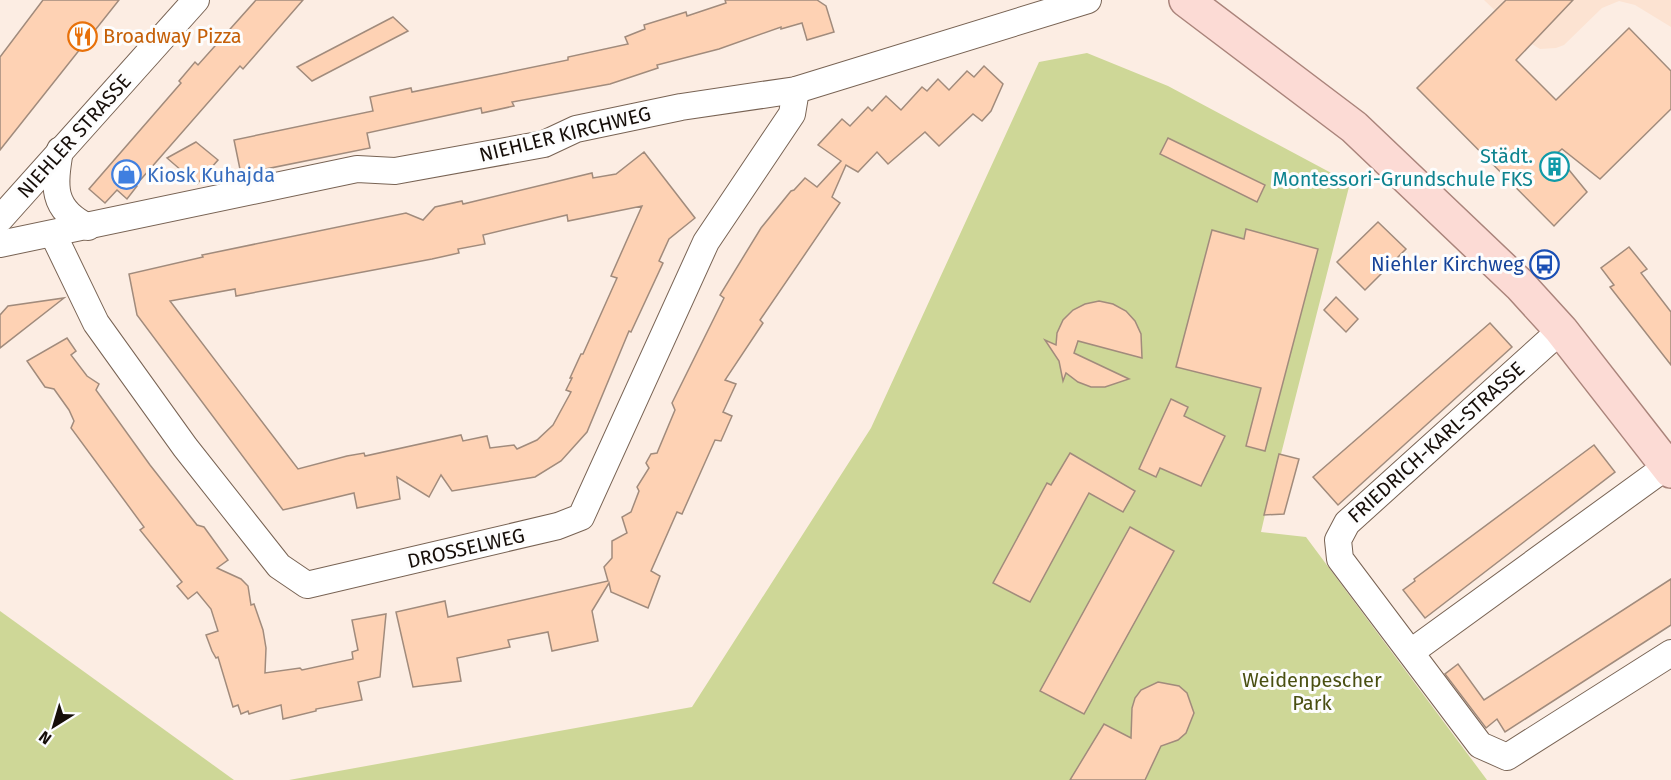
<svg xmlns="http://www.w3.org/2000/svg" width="1671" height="780" viewBox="0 0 1671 780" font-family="'Fira Sans',sans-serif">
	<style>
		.built { fill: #fce3d2 }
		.green { fill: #ced797 }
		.building { fill: #fed2b4; stroke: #a18b7c; stroke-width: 1.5; fill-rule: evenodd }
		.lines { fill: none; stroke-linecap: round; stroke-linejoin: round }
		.minor-casing { stroke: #786354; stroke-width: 28 }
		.major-casing { stroke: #aa847b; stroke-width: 36 }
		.minor { stroke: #fff; stroke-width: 26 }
		.major { stroke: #fcdbd5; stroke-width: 33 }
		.labels { text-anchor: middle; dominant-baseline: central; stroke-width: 6; stroke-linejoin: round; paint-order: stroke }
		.food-label { font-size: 20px; fill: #c56008; stroke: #fdfdfd; text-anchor: start }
		.street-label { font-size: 20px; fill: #160e09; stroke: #fdfdfd }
		.culture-label { font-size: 20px; fill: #0d838f; stroke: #fdfdfd; text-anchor: end }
		.shop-label { font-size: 20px; fill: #366cbe; stroke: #fdfdfd; text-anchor: start }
		.transit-label { font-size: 20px; fill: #164399; stroke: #fdfdfd; text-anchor: end }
		.park-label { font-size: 20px; fill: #494f11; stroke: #fdfdfd }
	</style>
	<rect width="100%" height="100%" fill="#fcede3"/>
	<path class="built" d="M1484 0H1671V27L1635 5 1619 1 1602 8 1564 45 1556 48 1540 49 1527 41Z"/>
	<g class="green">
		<path d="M1087 53 1168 86 1350 183 1281 454H1279L1261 532 1306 537 1487 780H289L692 707 871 428 1039 62Z"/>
		<path d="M0 611 234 780H0Z"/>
	</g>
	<g class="building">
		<path d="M43 0H119L0 150V57Z"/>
		<path d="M256 0H303L243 69 240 66 136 185 137 186 127 199 117 190 105 203 89 189 181 83 179 81 195 62 198 65Z"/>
		<path d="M725 0H817L826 6 834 32 807 40 802 23 781 29V27L719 49 657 65 658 68 610 84 512 102 514 106 482 113 481 108 367 133 370 148 241 174 234 140 373 111 370 97 411 88 412 92 568 60V57L628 44 625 37 645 29 644 25 686 12 687 16 726 3Z"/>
		<path d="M1506 0H1573L1516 60 1556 100 1629 28 1671 71V109L1600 179 1562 149 1556 154 1587 192 1554 226 1417 88Z"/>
		<path d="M393 17 408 31 312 81 297 67Z"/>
		<path d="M984 66 1003 84 991 111 982 121 973 114 939 146 925 132 888 164 877 152 858 172 846 165 832 197 840 203 760 320 763 323 725 380 736 384 723 412 732 416 721 441 715 440 682 514 677 512 651 571 660 576 648 608 611 592 609 583 592 611 598 641 552 651 548 632 508 640 510 647 457 658 461 681 413 687 396 612 445 601 448 617 608 581 604 567 612 558V541L627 533 622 517 631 512 639 491 637 487 649 468 646 463 651 454 657 453 675 410 672 403 724 298 720 295 761 228 791 191 794 190 805 178 817 187 841 161 818 145 842 119 850 126 868 107 872 111 886 96 901 110 922 87 927 91 938 79 949 90 967 71 974 77Z"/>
		<path d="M1168 138 1265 185 1257 202 1160 154Z"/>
		<path d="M196 142 218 160 197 184 167 158Z"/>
		<path d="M644 152 695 218 669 239 659 261 663 263 631 332 629 331 587 432 561 461 535 477 452 491 441 475 429 497 397 477 400 499 357 508 354 493 283 510 137 315 129 274 203 257 202 255 406 213 423 220 435 207 462 201 463 204 592 173 593 178 616 174ZM642 206 611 276 617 278 583 354H581L570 378H572L566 390 571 392 553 425 537 440 517 449 514 445 490 448 487 436 463 441 461 435 365 456 364 453 347 456 298 469 170 301 235 289 236 296 432 259 459 253 458 249 485 244 483 235 567 215 568 221Z"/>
		<path d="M1378 222 1406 249 1365 290 1337 262Z"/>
		<path d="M1246 229 1318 249 1265 451 1246 446 1261 388 1176 367 1212 230 1244 239Z"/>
		<path d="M1629 247 1647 269 1641 273 1671 312V365L1610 287 1614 285 1601 268Z"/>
		<path d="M1336 297 1358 319 1346 332 1324 310Z"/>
		<path d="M64 298 0 348V315L8 306Z"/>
		<path d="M1099 301 1113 304 1126 311 1135 321 1141 334 1142 358 1078 341 1074 353 1129 379 1105 387H1091L1078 382 1066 373 1063 381 1059 361 1045 340 1056 345 1057 333 1063 320 1073 310 1085 304Z"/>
		<path d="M1490 323 1512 347 1338 505 1313 477Z"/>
		<path d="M67 338 76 351 71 355 87 376 99 384 96 390 150 465 197 525 204 527 228 560 217 568 241 579 248 586 251 605 254 604 263 630 266 648 265 673 300 668 302 670 353 659 352 652 358 650 352 620 386 614 380 677 358 682 362 700 316 709V711L283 719 281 705 249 714 248 711 241 714 238 705 233 707 218 657 216 658 212 651 206 635 218 631 211 609 197 592 188 599 177 586 182 582 140 530 144 527 71 428 74 421 69 410 54 389 45 387 27 361Z"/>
		<path d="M1171 399 1188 407 1184 416 1225 436 1201 486 1160 468 1156 477 1139 469Z"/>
		<path d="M1594 445 1615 472 1425 618 1403 590 1415 581 1414 579Z"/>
		<path d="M1070 453 1135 491 1123 512 1089 493 1030 602 993 583 1047 483 1051 485Z"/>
		<path d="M1279 454 1299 459 1284 514 1264 515Z"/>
		<path d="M1130 527 1174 551 1084 714 1040 691Z"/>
		<path d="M1671 579V625L1505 732 1497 719 1486 728 1445 674 1458 664 1484 700Z"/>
		<path d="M1158 682 1179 686 1187 693 1194 713 1186 733 1178 740 1161 746 1145 780H1070L1104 724 1131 738 1132 708 1135 698 1141 690Z"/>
	</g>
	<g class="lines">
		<defs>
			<g id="minor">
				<path d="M60 150C54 186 51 209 88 227"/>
				<path d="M0 219 196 0"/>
				<path d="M53 234 96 323 185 447 279 566 307 585 558 526 581 517 706 242 792 114 796 90"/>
				<path d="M0 244 357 169 395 171 544 144 576 129 681 107 796 90 1088 0"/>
				<path d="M1561 330 1347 523 1338 540 1340 559 1480 745 1507 757 1671 653"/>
				<path d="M1411 652 1667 466"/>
			</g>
			<path id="major" d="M1186 0 1354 127 1520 285 1561 330 1671 471"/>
		</defs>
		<use href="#minor" class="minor-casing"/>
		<use href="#major" class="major-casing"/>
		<use href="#minor" class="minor"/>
		<use href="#major" class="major"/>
	</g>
	<defs>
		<symbol id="restaurant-ring" viewBox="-11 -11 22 22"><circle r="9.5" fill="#fdfdfd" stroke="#e8710a" stroke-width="1.5"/><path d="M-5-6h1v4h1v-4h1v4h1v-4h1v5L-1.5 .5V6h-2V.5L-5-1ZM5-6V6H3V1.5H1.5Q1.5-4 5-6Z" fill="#e8710a"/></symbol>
		<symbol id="building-ring" viewBox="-11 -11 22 22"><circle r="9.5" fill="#fdfdfd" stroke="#0f9aa8" stroke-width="1.5"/><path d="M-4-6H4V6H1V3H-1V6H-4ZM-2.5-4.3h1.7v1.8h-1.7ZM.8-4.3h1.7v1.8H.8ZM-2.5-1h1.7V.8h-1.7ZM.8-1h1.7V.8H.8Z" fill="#0f9aa8"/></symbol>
		<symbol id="shop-ring" viewBox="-11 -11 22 22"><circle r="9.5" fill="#fdfdfd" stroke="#3f7fe0" stroke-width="1.5"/><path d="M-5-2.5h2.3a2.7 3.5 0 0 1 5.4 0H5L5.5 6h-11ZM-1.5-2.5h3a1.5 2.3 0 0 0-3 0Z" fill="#3f7fe0"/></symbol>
		<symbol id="bus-ring" viewBox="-11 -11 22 22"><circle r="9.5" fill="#fdfdfd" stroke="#1a4fb4" stroke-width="1.5"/><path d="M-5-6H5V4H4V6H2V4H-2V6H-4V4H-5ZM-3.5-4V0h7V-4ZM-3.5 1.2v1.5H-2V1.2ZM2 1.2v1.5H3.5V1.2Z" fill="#1a4fb4"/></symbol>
	</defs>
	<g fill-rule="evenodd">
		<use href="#restaurant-ring" x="66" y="20" width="33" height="33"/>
		<use href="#building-ring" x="1538" y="150" width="33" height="33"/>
		<use href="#shop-ring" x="110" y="158" width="33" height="33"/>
		<use href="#bus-ring" x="1528" y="248" width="33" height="33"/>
	</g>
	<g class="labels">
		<g class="food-label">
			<text x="103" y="36">Broadway Pizza</text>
		</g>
		<g class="street-label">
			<text transform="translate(565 134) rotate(-14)">NIEHLER KIRCHWEG</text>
			<text transform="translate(74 136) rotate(-48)">NIEHLER STRASSE</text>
			<text transform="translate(1436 442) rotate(-42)">FRIEDRICH-KARL-STRASSE</text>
			<text transform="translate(466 548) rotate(-13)">DROSSELWEG</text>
		</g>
		<g class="culture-label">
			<text x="1533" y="156">Städt.<tspan x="1533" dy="23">Montessori-Grundschule FKS</tspan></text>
		</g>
		<g class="shop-label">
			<text x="147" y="175">Kiosk Kuhajda</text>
		</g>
		<g class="transit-label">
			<text x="1524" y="264">Niehler Kirchweg</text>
		</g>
		<g class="park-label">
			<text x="1312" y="680">Weidenpescher<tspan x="1312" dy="23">Park</tspan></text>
		</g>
	</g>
	<g transform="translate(54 726) rotate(217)" stroke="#fdfdfd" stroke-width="4.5" paint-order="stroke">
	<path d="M0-4.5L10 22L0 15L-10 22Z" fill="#160e09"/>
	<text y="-9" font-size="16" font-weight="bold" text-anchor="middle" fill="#160e09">N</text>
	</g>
</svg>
